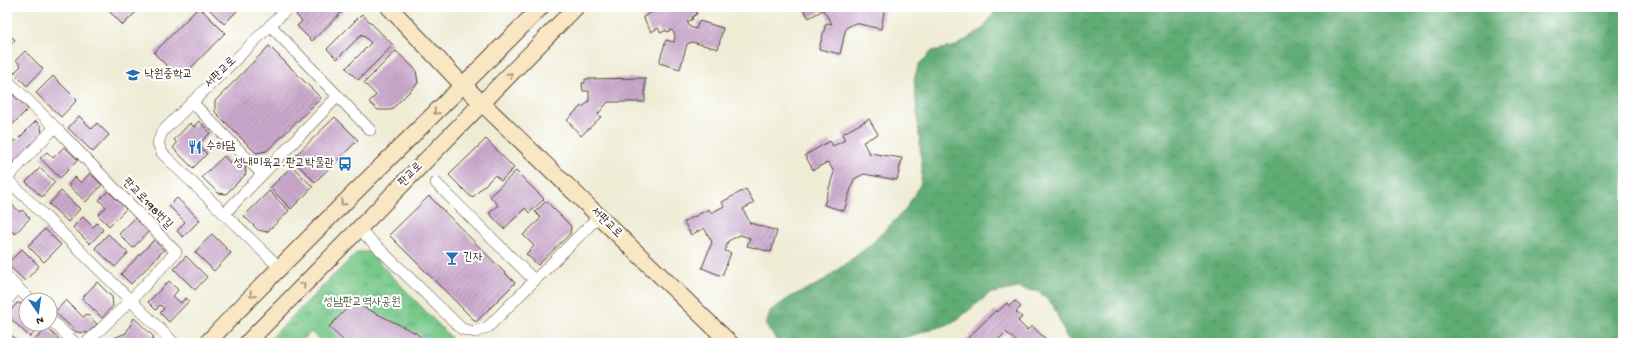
<svg xmlns="http://www.w3.org/2000/svg" width="1630" height="350" viewBox="0 0 1630 350" font-family="'Gochi Hand','Poor Story',sans-serif">
	<style>
		.forest { fill: url(#forest-crowns); stroke: #4e6b4a }
		.park { fill: url(#park-tufts); stroke: #597954 }
		.building { fill: url(#building-hatch) }
		.lines { fill: none; stroke-linecap: round; stroke-linejoin: round }
		.street-casing { stroke: #56473a; stroke-width: 12 }
		.secondary-casing { stroke: #56473a; stroke-width: 18 }
		.street { stroke: #fff; stroke-width: 11 }
		.secondary { stroke: #f9e7c3; stroke-width: 16 }
		.oneway { stroke: #9a8870 }
		.labels { text-anchor: middle; dominant-baseline: central; stroke-width: 4; stroke-linejoin: round; paint-order: stroke }
		.street-label { font-size: 12px; fill: #3b2a1e; stroke: #fff }
		.poi-label { font-size: 12px; fill: #3b2a1e; stroke: #fff; text-anchor: start }
		.park-label { font-size: 12px; fill: #506143; stroke: #fff }
	</style>
	<defs>
		<pattern id="forest-crowns" width="20" height="18" patternUnits="userSpaceOnUse"><rect width="20" height="18" fill="#61ac75"/><path d="M2 6a3 3 0 1 1 6 0M12 15a3 3 0 1 1 6 0" fill="none" stroke="#518c5f"/></pattern>
		<pattern id="park-tufts" width="24" height="20" patternUnits="userSpaceOnUse"><rect width="24" height="20" fill="#77c889"/><path d="M3 7l-1-3M5 7V3M7 7l1-3M15 17l-1-3M17 17v-4M19 17l1-3" fill="none" stroke="#63a36f"/></pattern>
		<pattern id="building-hatch" width="6" height="6" patternUnits="userSpaceOnUse"><rect width="6" height="6" fill="#cba9cd"/><path d="M-1 1l2-2M0 6l6-6M5 7l2-2" fill="none" stroke="#a68aa6"/></pattern>
	</defs>
	<rect width="100%" height="100%" fill="#fff"/>
	<filter id="ink" filterUnits="userSpaceOnUse"><feTurbulence type="fractalNoise" baseFrequency=".025" numOctaves="2"/><feDisplacementMap in="SourceGraphic" scale="8" xChannelSelector="R" yChannelSelector="G"/><feConvolveMatrix kernelMatrix="1 2 1 2 8 2 1 2 1" color-interpolation-filters="sRGB"/></filter>
	<filter id="wash" filterUnits="userSpaceOnUse"><feTurbulence type="fractalNoise" baseFrequency=".012" numOctaves="4" result="noise"/><feDisplacementMap in="SourceGraphic" scale="16" xChannelSelector="R" yChannelSelector="G"/><feGaussianBlur stdDeviation="0.9" result="paint"/><feColorMatrix in="noise" values="0 0 0 0 0 0 0 0 0 0 0 0 0 0 0 0 0 1.4 0 .05"/><feComposite in="paint" operator="in"/></filter>
	<g filter="url(#wash)">
		<rect width="100%" height="100%" fill="#efecd6"/>
		<path class="forest" d="M998 7H1623V343H1071L1066 336 1053 305 1039 292 1018 288 989 294 953 323 886 343H779L766 326 770 311 792 296 820 283 869 246 906 209 921 183 922 168 914 79 919 64 932 51 956 46 983 29Z"/>
		<path class="park" d="M357 252H369L456 343H323L311 332 300 343H266Z"/>
		<g id="blocks">
			<g class="building">
				<path d="M108 7H141L123 25 107 9Z"/>
				<path d="M199 7 225 33 180 79 154 53Z"/>
				<path d="M207 7H241L224 24Z"/>
				<path d="M304 7H347L312 41 297 26 302 21 296 15Z"/>
				<path d="M663 7H665L667 10 673 7H700L695 9 697 14 692 17 693 19 687 22 690 27 696 29 699 21 723 28 718 49 692 42 687 44 680 69 659 63 666 40 674 42 675 35 672 30 667 32 666 30 661 33 658 28 651 32 643 17Z"/>
				<path d="M802 7H858L859 8V7H885L881 29 855 23 846 28 840 54 819 49 826 23 832 24 823 10 809 18Z"/>
				<path d="M362 14 393 45 358 80 346 68 371 43 362 34 337 59 327 49Z"/>
				<path d="M7 32 15 40 7 49Z"/>
				<path d="M269 46 321 98 267 151 256 153 215 112V101Z"/>
				<path d="M25 51 43 69 27 86 14 73 21 66 16 60Z"/>
				<path d="M396 51 416 70 418 83 391 110H378L369 102 376 95 364 83Z"/>
				<path d="M53 76 77 100 61 117 36 93Z"/>
				<path d="M645 78V102H608L598 114 601 117 581 136 567 120 581 106 583 107 589 101V91H583L582 83H585V79Z"/>
				<path d="M11 93 28 109 10 127 7 125V94Z"/>
				<path d="M79 116 92 129 97 123 109 135 93 152 68 128Z"/>
				<path d="M335 117 358 140 315 182 292 159Z"/>
				<path d="M869 119 878 134 863 142 869 153 902 158 897 180 864 174 854 179 844 211 824 205 834 172 828 162 813 170 805 155 830 141 833 146 845 140 842 134Z"/>
				<path d="M36 121 41 126 42 135 15 162H7V139L10 137 15 142Z"/>
				<path d="M199 121 210 133 198 145 207 154 193 168 173 148 177 143 174 140 190 123 194 127Z"/>
				<path d="M486 139 514 168 501 181 495 175 472 198 449 175Z"/>
				<path d="M64 147 78 160 60 178 40 158 47 152 53 158Z"/>
				<path d="M224 156 231 164 237 158 245 165 246 174 226 194 218 193 202 177Z"/>
				<path d="M292 166 313 187 291 209 270 188Z"/>
				<path d="M40 168 55 182 42 197 26 182Z"/>
				<path d="M516 171 544 199 529 213 525 208 504 229 489 213 498 205 490 196Z"/>
				<path d="M90 173 102 185 86 202 68 185 75 177 81 183Z"/>
				<path d="M746 189 754 203 743 209 750 223 777 231 771 252 747 246 750 238 740 235 728 241 725 251 731 253 722 276 702 268 712 242 704 228 691 235 684 222 709 209 711 213 724 206 722 202Z"/>
				<path d="M61 191 80 209 68 222 49 204Z"/>
				<path d="M108 191 126 209 109 226 98 215 106 207 99 200Z"/>
				<path d="M269 191 289 211 267 232 258 230 244 216Z"/>
				<path d="M429 196 515 283 476 322 389 235Z"/>
				<path d="M177 198 200 220 183 237 177 231 185 222 169 206Z"/>
				<path d="M7 200 20 212 22 210 30 218 15 234 7 226Z"/>
				<path d="M546 201 571 226 570 234 538 265 526 254 534 246 523 235 541 218 535 212Z"/>
				<path d="M83 217 93 227 97 223 103 230 90 244 73 227Z"/>
				<path d="M135 218 149 231 133 248 119 234Z"/>
				<path d="M45 229 61 245 44 262 28 246Z"/>
				<path d="M108 234 128 253 115 267 95 248Z"/>
				<path d="M212 234 231 253 214 271 195 252Z"/>
				<path d="M154 240 164 250 131 284 121 274Z"/>
				<path d="M22 249 39 266 25 281 7 264Z"/>
				<path d="M186 256 207 277 195 290 174 269Z"/>
				<path d="M169 281 178 290 173 296 181 303 186 298 189 301 169 322 160 313 164 309 160 305 156 310 148 302Z"/>
				<path d="M97 282 112 297 113 306 102 318 82 298Z"/>
				<path d="M66 300 83 317 87 314 97 324 88 333 76 332 55 312Z"/>
				<path d="M1015 301 1021 307 1016 312 1022 317 1018 321 1027 330 1032 326 1050 343H1018L1006 332 995 343H963L996 310 997 312 1007 303 1009 306Z"/>
				<path d="M353 302 416 333 427 343H346L329 327Z"/>
				<path d="M17 303 26 304V324H42L30 337 7 315Z"/>
				<path d="M134 318 154 337 148 343H120L114 338 126 333Z"/>
				<path d="M47 328 63 343H36L34 341Z"/>
				<path d="M11 335 20 343H7V339Z"/>
			</g>
		</g>
	</g>
	<g filter="url(#ink)">
		<use href="#blocks" fill-opacity="0" stroke="#56473a" stroke-width="1"/>
		<g class="lines">
			<defs>
				<g id="street">
					<path d="M270 25 370 130"/>
					<path d="M7 80 55 127 176 252 131 300 86 343"/>
					<path d="M192 102 262 174"/>
					<path d="M7 178 55 127"/>
					<path d="M7 179 174 343"/>
					<path d="M436 183 534 280"/>
					<path d="M224 214 338 96"/>
					<path d="M358 228 462 329 475 332 488 327 599 216"/>
					<path d="M279 267 162 153 158 143 162 132 289 7"/>
					<path d="M7 277 30 300"/>
					<path d="M7 300 18 288"/>
					<path d="M50 319 75 343"/>
				</g>
				<g id="secondary">
					<path d="M389 7 455 77 730 343"/>
					<path d="M207 343C315 228 430 120 541 7"/>
					<path d="M247 343 576 7"/>
				</g>
			</defs>
			<use href="#street" class="street-casing"/>
			<use href="#secondary" class="secondary-casing"/>
			<use href="#street" class="street"/>
			<use href="#secondary" class="secondary"/>
		</g>
		<defs><path id="oneway-chevron" d="M-2-3.5L2.5 0L-2 3.5" fill="none" stroke-width="1.6" stroke-linecap="round" stroke-linejoin="round"/></defs>
		<g class="oneway">
			<use href="#oneway-chevron" transform="translate(510 75) rotate(-46)"/>
			<use href="#oneway-chevron" transform="translate(436 112) rotate(136)"/>
			<use href="#oneway-chevron" transform="translate(343 203) rotate(136)"/>
			<use href="#oneway-chevron" transform="translate(303 285) rotate(-46)"/>
			<use href="#oneway-chevron" transform="translate(252 295) rotate(133)"/>
		</g>
	</g>
	<defs>
		<symbol id="school-bare" viewBox="-9 -9 18 18"><path d="M0-5L7-2L0 1L-7-2ZM-4 1L0 2.5L4 1V4Q0 6-4 4Z" fill="#1f6fb2" stroke="#fff" stroke-width="2.5" paint-order="stroke"/></symbol>
		<symbol id="restaurant-bare" viewBox="-9 -9 18 18"><path d="M-5-6h1v4h1v-4h1v4h1v-4h1v5L-1.5 .5V6h-2V.5L-5-1ZM5-6V6H3V1.5H1.5Q1.5-4 5-6Z" fill="#1f6fb2" stroke="#fff" stroke-width="2.5" paint-order="stroke"/></symbol>
		<symbol id="bus-bare" viewBox="-9 -9 18 18"><path d="M-5-6H5V4H4V6H2V4H-2V6H-4V4H-5ZM-3.5-4V0h7V-4ZM-3.5 1.2v1.5H-2V1.2ZM2 1.2v1.5H3.5V1.2Z" fill="#1f6fb2" stroke="#fff" stroke-width="2.5" paint-order="stroke"/></symbol>
		<symbol id="bar-bare" viewBox="-9 -9 18 18"><path d="M-6-5H6L.8 .8V4.5H3.5V6h-7V4.5H-.8V.8Z" fill="#1f6fb2" stroke="#fff" stroke-width="2.5" paint-order="stroke"/></symbol>
	</defs>
	<g fill-rule="evenodd">
		<use href="#school-bare" x="123" y="65" width="20" height="20"/>
		<use href="#restaurant-bare" x="185" y="137" width="20" height="20"/>
		<use href="#bus-bare" x="335" y="154" width="20" height="20"/>
		<use href="#bar-bare" x="442" y="248" width="20" height="20"/>
	</g>
	<g class="labels">
		<g class="street-label">
			<text transform="translate(221 73) rotate(-45)">서판교로</text>
			<text transform="translate(411 175) rotate(-45)">판교로</text>
			<text transform="translate(147 204) rotate(46)">판교로198번길</text>
			<text transform="translate(606 223) rotate(44)">서판교로</text>
		</g>
		<g class="poi-label">
			<text x="144" y="75">낙원중학교</text>
			<text x="206" y="147">수하담</text>
			<text x="334" y="164" text-anchor="end">성내미육교.판교박물관</text>
			<text x="463" y="258">긴자</text>
		</g>
		<g class="park-label">
			<text x="362" y="303">성남판교역사공원</text>
		</g>
	</g>
	<rect width="1630" height="350" fill="none" stroke="#fff" stroke-width="24"/>
	<g transform="translate(38 312) rotate(167)"><circle r="19" fill="#ffffff" stroke="#b1aaa5"/>
	<path d="M0-3L7 15L0 10L-7 15Z" fill="#1f6fb2"/>
	<text y="-6" font-size="11" font-weight="bold" text-anchor="middle" fill="#3b2a1e">N</text>
	</g>
</svg>
